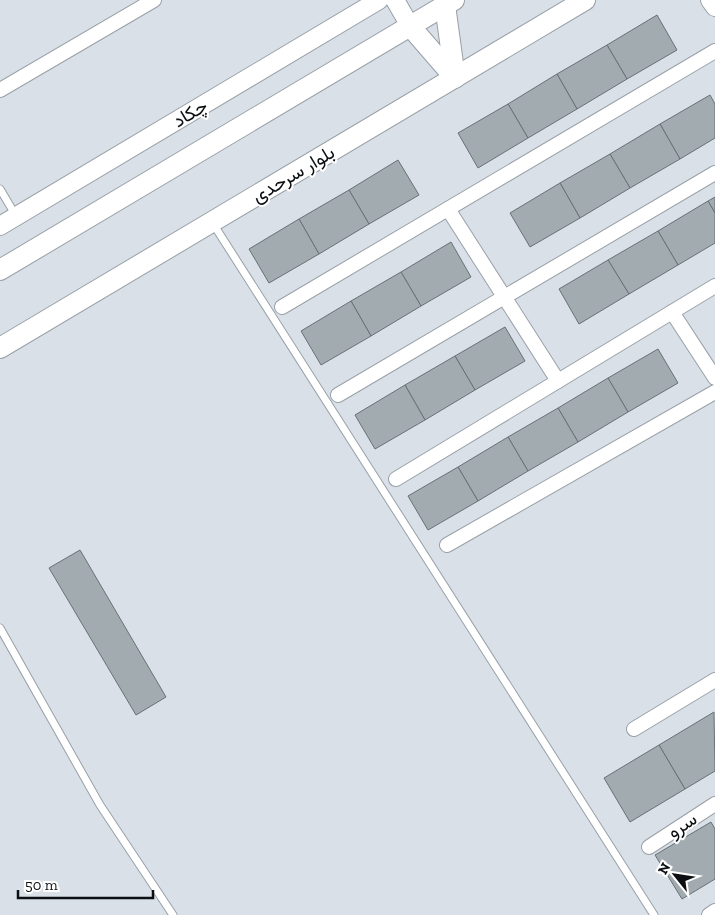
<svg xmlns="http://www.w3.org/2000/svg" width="715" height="915" viewBox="0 0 715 915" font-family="'Zilla Slab',Vazirmatn,serif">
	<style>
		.building { fill: #a2acb0; stroke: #687175 }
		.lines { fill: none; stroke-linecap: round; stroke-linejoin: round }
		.service-casing { stroke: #99a0a7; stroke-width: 9 }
		.minor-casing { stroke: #99a0a7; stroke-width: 16 }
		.tertiary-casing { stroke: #99a0a7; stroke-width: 20 }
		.secondary-casing { stroke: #99a0a7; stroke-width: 22 }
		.service { stroke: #fff; stroke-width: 7 }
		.minor { stroke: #fff; stroke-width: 14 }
		.tertiary { stroke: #fff; stroke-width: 18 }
		.secondary { stroke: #fff; stroke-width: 20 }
		.labels { text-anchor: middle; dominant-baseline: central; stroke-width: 4; stroke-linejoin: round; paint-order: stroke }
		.street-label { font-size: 19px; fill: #0c0f11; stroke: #fff }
	</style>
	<rect width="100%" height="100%" fill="#d9e0e8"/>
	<g class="building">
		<path d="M657 15 677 50 627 79 607 45Z"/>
		<path d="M607 45 627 79 577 109 557 74Z"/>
		<path d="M557 74 577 109 528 138 508 104Z"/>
		<path d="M710 95 715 104V138L680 159 660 124Z"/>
		<path d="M508 104 528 138 478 168 458 133Z"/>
		<path d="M660 124 680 159 630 188 610 154Z"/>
		<path d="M610 154 630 188 580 218 560 183Z"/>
		<path d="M398 160 419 195 369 224 349 190Z"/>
		<path d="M560 183 580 218 530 247 510 213Z"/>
		<path d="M349 190 369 224 319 254 299 219Z"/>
		<path d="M715 197V213L708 201Z"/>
		<path d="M708 201 715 213V243L678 265 658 231Z"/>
		<path d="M299 219 319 254 269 283 249 249Z"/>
		<path d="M658 231 678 265 629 294 608 260Z"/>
		<path d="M451 242 471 277 421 306 401 272Z"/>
		<path d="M608 260 629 294 579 324 559 289Z"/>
		<path d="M401 272 421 306 371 336 351 301Z"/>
		<path d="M351 301 371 336 321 365 301 331Z"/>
		<path d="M505 327 525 361 475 390 455 356Z"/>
		<path d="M658 349 678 383 628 412 608 378Z"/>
		<path d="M455 356 475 390 425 420 405 385Z"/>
		<path d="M608 378 628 412 578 442 558 408Z"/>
		<path d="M405 385 425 420 375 449 355 415Z"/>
		<path d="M558 408 578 442 528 471 508 437Z"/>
		<path d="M508 437 528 471 478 501 458 467Z"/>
		<path d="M458 467 478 501 428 530 408 496Z"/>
		<path d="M80 550 166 697 136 715 49 568Z"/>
		<path d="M714 712 715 771 685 789 659 745Z"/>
		<path d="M659 745 685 789 630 822 604 778Z"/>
		<path d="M711 822 715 829V879L682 899 655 855Z"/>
	</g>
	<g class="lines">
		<defs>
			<g id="service">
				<path d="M0 189 16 216"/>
				<path d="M212 222 654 915"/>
				<path d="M0 628 100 805 173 915"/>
			</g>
			<g id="minor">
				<path d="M0 90 154 0"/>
				<path d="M282 307 715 51"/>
				<path d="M672 312 715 378"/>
				<path d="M558 381 715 286"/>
				<path d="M338 395 715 173"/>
				<path d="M396 479 558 381 448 209"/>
				<path d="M447 545 715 392"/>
				<path d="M634 729 715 680"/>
				<path d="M649 847 715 804"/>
				<path d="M709 915 715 911"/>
			</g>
			<g id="tertiary">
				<path d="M395 0 410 26"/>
				<path d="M710 0 715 7"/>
				<path d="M0 226 379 0"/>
			</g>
			<g id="secondary">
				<path d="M410 26 455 78 445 5"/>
				<path d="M0 270 454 0"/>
				<path d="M0 348 585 0"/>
			</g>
		</defs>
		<use href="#service" class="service-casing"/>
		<use href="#minor" class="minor-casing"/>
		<use href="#tertiary" class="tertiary-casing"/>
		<use href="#secondary" class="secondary-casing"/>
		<use href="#service" class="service"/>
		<use href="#minor" class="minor"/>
		<use href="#tertiary" class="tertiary"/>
		<use href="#secondary" class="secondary"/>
	</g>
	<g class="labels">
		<g class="street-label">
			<text transform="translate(190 113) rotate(-31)">چکاد</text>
			<text transform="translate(293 174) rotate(-31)">بلوار سرحدی</text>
			<text transform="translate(682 825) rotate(-33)">سرو</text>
		</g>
	</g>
	<g transform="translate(675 875) rotate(300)" stroke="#ffffff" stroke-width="4" paint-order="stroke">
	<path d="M0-4L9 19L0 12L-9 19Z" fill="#0c0f11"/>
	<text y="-8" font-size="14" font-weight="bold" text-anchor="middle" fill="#0c0f11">N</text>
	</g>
	<path d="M18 890v8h135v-8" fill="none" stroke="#0c0f11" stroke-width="2.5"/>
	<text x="25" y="890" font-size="15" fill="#0c0f11" stroke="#ffffff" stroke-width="4" paint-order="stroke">50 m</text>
</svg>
